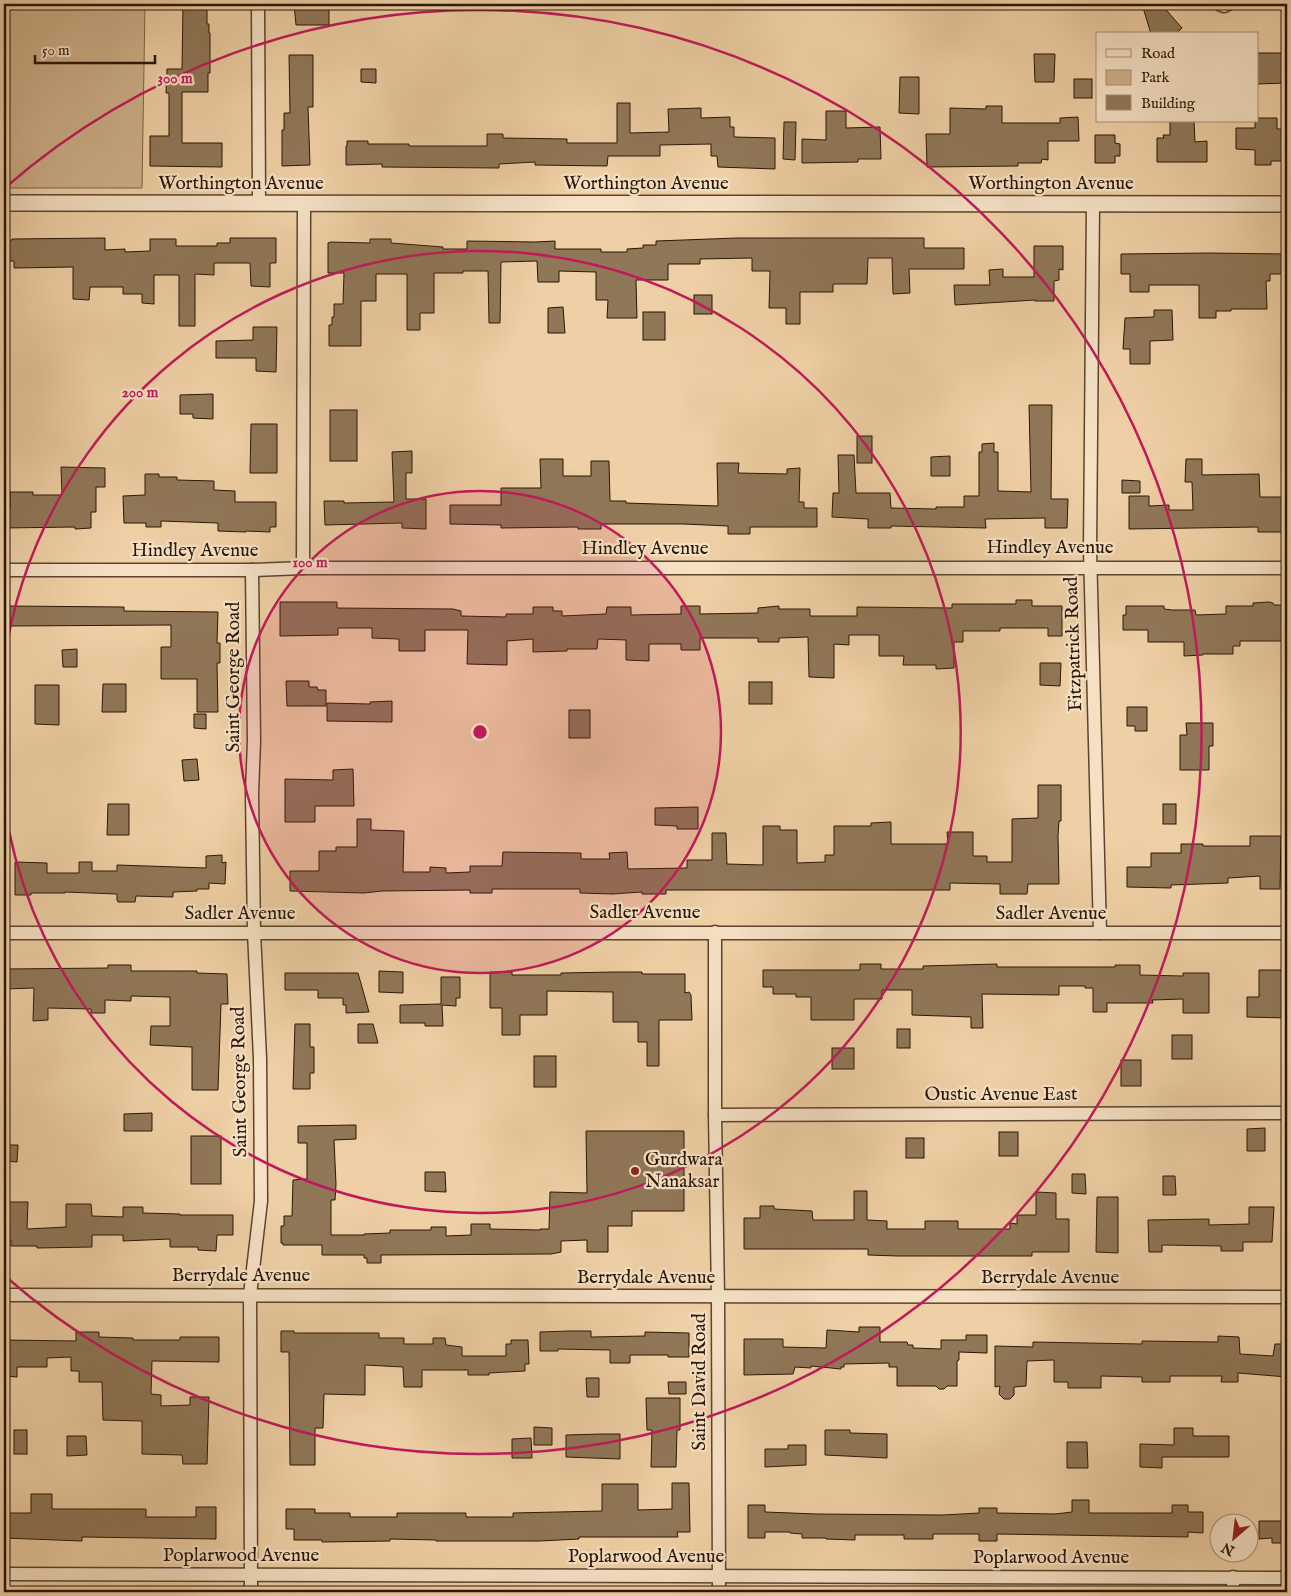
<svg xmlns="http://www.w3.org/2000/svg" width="1291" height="1596" viewBox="0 0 1291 1596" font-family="'IM FELL English',serif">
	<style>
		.green { fill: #ceb08a; stroke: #7c6448 }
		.building { fill: #907758; stroke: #2a1705 }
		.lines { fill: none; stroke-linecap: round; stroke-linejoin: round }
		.minor-casing { stroke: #5b452d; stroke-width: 15 }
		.tertiary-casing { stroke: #5b452d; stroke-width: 18 }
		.minor { stroke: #f5e0c4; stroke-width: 12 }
		.tertiary { stroke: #f5e0c4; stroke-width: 15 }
		.ring { fill: none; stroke: #c2185b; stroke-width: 2.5 }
		.poi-dot { fill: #8f2418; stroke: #f5e0c4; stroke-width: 2 }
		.labels { text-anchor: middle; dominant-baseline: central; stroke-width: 4.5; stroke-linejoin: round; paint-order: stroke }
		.street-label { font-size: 19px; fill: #2a1705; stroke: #f5e0c4 }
		.poi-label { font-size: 19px; fill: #2a1705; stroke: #f5e0c4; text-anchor: start }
		.centre { fill: #c2185b; stroke: #f5e0c4; stroke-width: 2.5 }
		.ring-label { font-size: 15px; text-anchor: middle; font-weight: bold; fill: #c2185b; stroke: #f5e0c4; stroke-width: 4.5; stroke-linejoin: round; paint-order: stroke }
	</style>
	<rect width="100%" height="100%" fill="#efcfa5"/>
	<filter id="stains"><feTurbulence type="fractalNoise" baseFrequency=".004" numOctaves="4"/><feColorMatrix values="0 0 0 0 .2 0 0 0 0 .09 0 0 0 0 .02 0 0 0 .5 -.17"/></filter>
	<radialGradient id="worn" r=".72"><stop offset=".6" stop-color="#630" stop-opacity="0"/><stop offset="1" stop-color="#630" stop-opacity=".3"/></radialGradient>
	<path class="green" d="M4 4H145L142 188H4Z"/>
	<g class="building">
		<path d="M183 4H207V24H209V33H210V73H208V92H182V143H222V167L150 166V136H169V93H166L167 69H182Z"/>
		<path d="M294 4H329V25H296Z"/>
		<path d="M1142 4H1161L1182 28 1175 34H1151Z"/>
		<path d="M1257 53H1287V83L1257 84Z"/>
		<path d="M1034 54H1055L1054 82H1035Z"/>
		<path d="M289 55H313V107H308L310 165 282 166V130H284V113H290Z"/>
		<path d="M361 69H376V83L361 82Z"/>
		<path d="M900 77H919V114L899 113Z"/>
		<rect x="1074" y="79" width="18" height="19"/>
		<path d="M617 103H630V133L669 132 668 109 701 108V118L730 117V127H734V137L775 138V169L718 167 717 156H711V144L660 145V156H608L607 166 535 165V162L499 164V168L382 167V164L346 165V146H347V141H368V144H409V146H487V134H503V138L567 139V143H617Z"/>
		<path d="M986 106H1002V123H1060V118L1078 117 1079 141H1048V160L1042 159 1041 163H1018V166L927 167 926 134H950V108L986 109Z"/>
		<path d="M826 111H846V128L880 127 881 159H858V162L802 163V139L826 140Z"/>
		<path d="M1257 118H1277V129H1287V161H1271V165H1255V150L1236 149V128H1255V121H1257Z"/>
		<path d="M1170 121H1194L1195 142 1207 141V162H1157V138H1164L1163 135H1170Z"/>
		<path d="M784 122H796L795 160 783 159Z"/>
		<path d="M1095 135H1115V143L1120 144V156H1115V163H1095Z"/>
		<path d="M105 238V250L125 249V252L150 251V239H176V246H217V243H230V238H276V263H270V287L251 286 250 263H214V275L195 274V326H179V275H154V304L142 303V294H123V287H90L89 300 73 299V267L14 268V261H4V241L12 240V239Z"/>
		<path d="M737 238H924V248H964V269H909L910 293 893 294 892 258H868L867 284H833V292H800V324H786V308H769L770 271H752V258L700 259V264H668V280H636L637 318H607L608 300H596V272L559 271V282H538L537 261 501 262 500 323H489L488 271H463V273H434V313H420V330H407V274H376V301H361V346H329V325H332V317H334V304H343L344 273H328V243L331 242 370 243V239H391V243L443 247V249H467V241L535 242 555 241V249H601V252H627V249L643 248V245H656V241Z"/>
		<path d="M1034 246H1063V270L1059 269V280L1054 281V301H1035V300L955 305 954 285H990L989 270 1003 269V277H1034Z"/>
		<path d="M1209 253 1285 254V274H1270V281H1266L1267 309H1231V311H1216V318H1199V285H1149V292H1130V274H1121V254Z"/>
		<rect x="694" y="295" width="18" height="19"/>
		<path d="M563 307 565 333H548V308Z"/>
		<path d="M1154 310H1172L1173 340 1150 341V364H1130V349H1123L1125 318 1154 317Z"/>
		<rect x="643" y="312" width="22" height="28"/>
		<path d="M253 327H277L276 372 256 371V358H216V341L253 340Z"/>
		<path d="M213 394V419L193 418V414H180V395Z"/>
		<path d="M1029 405H1052L1051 499H1068L1067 528H1045V518L985 519 986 528 891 526V528H868V519L832 517 833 493H839L838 455H854L856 493H890L891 508 936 509V507H964V496H979V452H982V444L994 443V452H998V491L1031 492Z"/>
		<rect x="330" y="410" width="27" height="51"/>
		<path d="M251 424H277V473H250Z"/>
		<rect x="857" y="436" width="15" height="27"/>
		<path d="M412 451V473H406V499H426V529L402 528V523L325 525 324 501H344V503L394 502 392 452Z"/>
		<path d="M950 456V476H931V457Z"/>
		<path d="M540 459H563V476H591V461H609L610 501H626V503L718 506 717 463H739L738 473 787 474V469L800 468 799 502H804V508H817V527H750V534H728V526L684 524H601V529H578V527L501 528V525L450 524V505H501V488H541Z"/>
		<path d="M1186 459H1202V475L1259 474 1260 497H1284V532H1258V527L1129 529V496H1149V506L1169 505V510H1193L1192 482H1185Z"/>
		<path d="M61 467 105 468V487H96V512H91V528L75 529V527L4 528V508H10V492H33V495H62Z"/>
		<path d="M145 474H159V477H177V480L214 481V490L235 491V502H276V527H270V532L246 531V532L218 531V523L161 521V527H146V523H124L123 496 145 495Z"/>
		<path d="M1122 480 1140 481V493H1122Z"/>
		<path d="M1016 600H1032V606H1062V636H1048V628H1000V631H963V642H954V668L936 669V665H903L904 656H879V635H849V645L834 644V678L809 677 808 637 779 638V642H758V638H700V650H681V644H649V661L626 660V640L598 639 597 649H567V651L533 652V639L507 641V665L467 664 468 630H425V651H399V639L372 638V628H338V635L280 636V602H337V608L453 609 461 611V616L506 617V614H533V607H553V611H562V616L606 614 607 607H631V615L681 614V606H700V614L758 613V608L779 606V609H810V616H857V607L952 608V604H1016Z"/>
		<path d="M1269 602 1273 603 1274 605H1282L1283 641H1240V646H1233V654H1203V655L1184 656V642H1148V630H1123V615H1126V606H1164V609L1172 610H1195L1196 615 1226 614V606H1253V603Z"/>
		<path d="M9 606 124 607V611L218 612 217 643H220V663H217L218 712H197V679H161V647H171V625L9 626Z"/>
		<path d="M77 649V667H63L62 650Z"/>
		<path d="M1040 663H1061L1060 686 1040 685Z"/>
		<path d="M286 681H309V687H317L318 690H326V706H287Z"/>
		<rect x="749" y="682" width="23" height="22"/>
		<path d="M103 684H126V712H102Z"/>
		<path d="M35 685H59V725L35 724Z"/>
		<path d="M392 701V722L327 721V703L370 704V702Z"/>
		<path d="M1127 707H1147V731H1135V726H1127Z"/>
		<rect x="569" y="710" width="21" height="28"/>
		<path d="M194 714H206V729L194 728Z"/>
		<path d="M1186 723H1213V746H1209V770H1180V735H1187Z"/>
		<path d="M197 759 199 780 184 781 182 760Z"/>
		<path d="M353 769 354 806H315V822H285V779L333 780V770Z"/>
		<path d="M1038 785H1061V821H1059L1058 836 1059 884H1028L1027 894H1000V884L950 883V890H666V894H642V892L612 894 580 893V889H492V893H470V890L382 891 364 893 290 891V871H319V851H336V847H357V819H371V830L404 831 403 872H430V867L446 868V873L470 872V866H502L503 852 581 853V859H610L609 853 627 852 628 869 687 868V860H712V833H726L727 864 763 865V826H780V830H797V863L825 862V855H834V826H871V823L891 822V844H948L947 832H973V856H987V862H1012V819L1038 818Z"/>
		<path d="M108 804H129V835H107Z"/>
		<rect x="1163" y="804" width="13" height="20"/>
		<path d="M698 807V829H677V826L655 825V808Z"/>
		<path d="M1250 836H1281L1280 889H1260V876L1228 878V883L1171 885V888L1127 887V867H1151V853H1181V844H1203V846H1250Z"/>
		<path d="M222 855V863L226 862 225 884 209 883V889H197V891L173 892V897L136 896 135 902H118L117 900V894L65 892V893H31V895H15V862L47 863V873H79V862H92V871H117V865L206 868V856Z"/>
		<path d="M860 964H881V969H923V966L997 964V967H1115V965H1140V975L1183 976V973H1209V1013H1183V999L1152 1000 1153 1003H1107V1012H1093V988H1085V986H1059V995L982 994 983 1028H971V1017L912 1015V990H882V999H854V1020H811V997H796V994H773V987H763V970H860Z"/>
		<path d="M108 965H131V971H197V973L227 974 228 1004H221L218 1090H192V1047L150 1045 151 1026H170V997L131 996V1001L105 1000V1013H91V1009L48 1008V1020L33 1021 34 988 5 989 4 969 108 968Z"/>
		<path d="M1259 970H1287V1018L1247 1017V997H1259Z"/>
		<path d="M379 971 403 972V993L379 992Z"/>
		<path d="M490 972H512V975H561V973L614 972H642V974H685V993L689 992 691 995 692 1020H659V1066H647V1042H638V1022H613V992L547 991V1015H520V1035H502V1008H490Z"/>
		<path d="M285 973H358L369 1012 346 1013V1005H343V998H318V990H285Z"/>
		<path d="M441 977H460V998H456V1006L442 1005 443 1026H425V1023H400V1005L441 1004Z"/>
		<path d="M295 1024H310V1047H314V1073H310V1089H293Z"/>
		<path d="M358 1024H373L378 1043H358Z"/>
		<rect x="897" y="1029" width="13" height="19"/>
		<rect x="1172" y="1035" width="20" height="24"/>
		<rect x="832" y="1048" width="22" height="21"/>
		<rect x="534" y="1056" width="22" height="31"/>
		<rect x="1121" y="1060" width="20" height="26"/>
		<path d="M152 1113V1131H124V1114Z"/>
		<path d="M356 1125V1139L334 1140 336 1184 335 1200H331V1235H364V1234L390 1233V1230H431V1227H446V1236L471 1235V1224H490V1229L540 1230V1229H549L550 1192 587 1193 586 1131H684V1211H632V1226H608V1252H587V1240L561 1241V1252L551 1254 381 1255V1263H367V1258H364V1255H322V1245H283V1243H281V1226H284V1216H292L293 1180 307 1179V1143H298V1126Z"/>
		<path d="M1265 1128V1151H1247V1129Z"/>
		<rect x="999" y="1132" width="19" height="24"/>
		<rect x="191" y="1136" width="30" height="48"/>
		<rect x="906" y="1138" width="18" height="20"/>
		<path d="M4 1145H18L17 1162 4 1161Z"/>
		<path d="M425 1172H445L446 1192 425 1191Z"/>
		<path d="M1072 1174H1085L1086 1194 1072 1193Z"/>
		<path d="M1163 1176H1175L1176 1195H1163Z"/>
		<path d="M854 1191H867V1220L887 1221V1229H925V1221H958V1229H1010V1223L1017 1224V1215H1036V1192L1056 1193V1219H1069V1252H1032V1256H898L868 1255V1249H744V1218H760V1206H774V1209L812 1211 813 1220H854Z"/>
		<path d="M1097 1197H1118V1253L1096 1252Z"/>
		<path d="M6 1202H28L27 1229 66 1227V1204H91L92 1216 123 1217V1207H143V1213L180 1214V1215H233V1235H217L216 1251 198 1250V1247H170V1239L123 1241V1235H92V1247L37 1248V1246H11V1240H5Z"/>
		<path d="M1249 1207H1274L1272 1242H1243V1251H1221V1246L1162 1245V1252H1149L1148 1220 1209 1219V1225L1249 1224Z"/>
		<path d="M859 1327H880V1342H907L908 1345H913V1348L941 1349V1340H966V1335H987V1353L959 1352V1360L957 1361V1386H947L944 1389H939L936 1386H897V1367H889V1363L844 1364V1367H841V1369L811 1366V1368L795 1367 793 1374 744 1375V1339H783V1347L826 1348 827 1330 859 1332Z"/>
		<path d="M281 1331H294V1333H379V1338H404V1344H433V1338H445L446 1345 462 1347V1356H506V1344H511V1340H528L529 1364H525V1371L489 1373V1375H468V1370H422V1387H404L403 1367 365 1365V1395L324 1394 323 1428H315V1465H290L289 1352H281Z"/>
		<path d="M569 1331H591V1337L645 1336V1332L689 1333V1357H668V1355H630V1363H610V1350L558 1349V1351H540V1332Z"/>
		<path d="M76 1332H99V1337L133 1338V1340H180V1337H219V1362L152 1361 151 1394 161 1395V1406L190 1405V1397H209L207 1464H183L182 1455 142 1454V1421L103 1420 102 1382H79V1371H71V1357L47 1358V1367H17V1377L4 1376V1340L76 1341Z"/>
		<path d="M1218 1336 1239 1337 1240 1354 1273 1356 1275 1344H1287V1377L1238 1373V1382H1221L1222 1376H1170V1382H1142V1377L1101 1376V1388H1068V1382H1054V1360L1027 1361 1026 1386 1014 1387V1395L1010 1399H1004L999 1394 1000 1386 995 1387V1346L1033 1347V1342L1142 1344V1341L1218 1342Z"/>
		<path d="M586 1378H599V1397H587Z"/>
		<path d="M668 1382H686V1394H669Z"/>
		<path d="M646 1398H680V1430H677L676 1467H651L652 1430H647Z"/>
		<path d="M534 1427 552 1428V1445H534Z"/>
		<path d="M1174 1428H1193V1436H1229V1457H1162V1468L1140 1467V1444L1174 1445Z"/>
		<rect x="14" y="1430" width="13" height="24"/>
		<path d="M825 1430H850V1433L887 1434V1458L825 1455Z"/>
		<path d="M602 1434H620V1459L566 1457V1435Z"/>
		<path d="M67 1436H86L87 1455 67 1456Z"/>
		<path d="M531 1438 532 1458H512V1439Z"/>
		<path d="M1067 1442H1087L1088 1468H1067Z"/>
		<path d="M788 1445H806V1465L765 1467V1449H788Z"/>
		<path d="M672 1483H689L690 1532H677L678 1537H579V1539L540 1541H436V1540L390 1539V1541L322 1542V1540H294V1529H286V1509H315V1513H350V1517H397V1513H466V1517H513V1513L602 1511V1484H638V1510L672 1509Z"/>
		<path d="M31 1494H52V1509H146V1517H196V1507H216V1539L82 1537V1541L4 1538V1513H31Z"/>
		<path d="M1072 1500H1089V1513H1172V1505H1188V1512H1203V1533L1188 1532V1537L997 1534V1541H979V1534H933V1539H904V1535H855V1540L826 1539V1538H802V1534L790 1533V1532H765V1538H748V1505H765V1512L817 1514 943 1515 979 1513V1508H997V1513L1055 1514 1072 1512Z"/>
		<path d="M1259 1521H1287V1543H1272V1538L1259 1539Z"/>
	</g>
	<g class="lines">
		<defs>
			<g id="minor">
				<path d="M258 4 259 203"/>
				<path d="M1219 4 1224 6 1228 4"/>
				<path d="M1093 204 1090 550 1100 933"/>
				<path d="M303 568 304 204"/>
				<path d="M4 570H252L303 568H1287"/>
				<path d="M715 932V1115L718 1297 719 1592"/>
				<path d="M4 933H1287"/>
				<path d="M715 1115 1287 1113"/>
				<path d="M4 1295 1287 1297"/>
				<path d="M4 1574 1287 1578"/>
				<path d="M1233 1577V1592"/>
				<path d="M251 1592 250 1295 261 1201 260 1058 254 932 252 793 254 741 252 570"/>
			</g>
			<path id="tertiary" d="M4 203 1287 204"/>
		</defs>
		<use href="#minor" class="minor-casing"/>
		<use href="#tertiary" class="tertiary-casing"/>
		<use href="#minor" class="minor"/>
		<use href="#tertiary" class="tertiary"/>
	</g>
	<circle cx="480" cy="732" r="241" fill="#c2185b" fill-opacity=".12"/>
	<g class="ring">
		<circle cx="480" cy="732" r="241"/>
		<path d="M4 661A481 481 0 1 1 4 803"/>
		<path d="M6 187A722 722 0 1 1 6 1277"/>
	</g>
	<circle class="poi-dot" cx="635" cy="1171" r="5"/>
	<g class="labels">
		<g class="street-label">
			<text x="241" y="184">Worthington Avenue</text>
			<text x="646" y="184">Worthington Avenue</text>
			<text x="1051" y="184">Worthington Avenue</text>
			<text x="1050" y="548">Hindley Avenue</text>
			<text x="645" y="549">Hindley Avenue</text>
			<text x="195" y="551">Hindley Avenue</text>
			<text transform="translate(1074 644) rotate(-92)">Fitzpatrick Road</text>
			<text transform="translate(234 677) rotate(-90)">Saint George Road</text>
			<text x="645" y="913">Sadler Avenue</text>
			<text x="240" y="914">Sadler Avenue</text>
			<text x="1051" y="914">Sadler Avenue</text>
			<text transform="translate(240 1082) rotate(-91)">Saint George Road</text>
			<text x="1001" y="1095">Oustic Avenue East</text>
			<text x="241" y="1276">Berrydale Avenue</text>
			<text x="646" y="1278">Berrydale Avenue</text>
			<text x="1050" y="1278">Berrydale Avenue</text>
			<text transform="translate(700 1382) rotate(-90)">Saint David Road</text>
			<text x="241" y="1556">Poplarwood Avenue</text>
			<text x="646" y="1557">Poplarwood Avenue</text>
			<text x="1051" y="1558">Poplarwood Avenue</text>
		</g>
		<g class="poi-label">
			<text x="645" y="1160">Gurdwara<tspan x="645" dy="22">Nanaksar</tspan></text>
		</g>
	</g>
	<circle cx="480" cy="732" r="8" class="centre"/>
	<g class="ring-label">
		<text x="175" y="83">300 m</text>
		<text x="140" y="397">200 m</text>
		<text x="310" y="567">100 m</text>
	</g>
	<rect width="1291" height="1596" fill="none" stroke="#efcfa5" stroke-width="20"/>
	<rect x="5" y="5" width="1281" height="1586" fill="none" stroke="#2a1705" stroke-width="2.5"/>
	<rect x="10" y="10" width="1271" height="1576" fill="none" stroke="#2a1705"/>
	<rect x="1096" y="32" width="162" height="90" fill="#f5e0c4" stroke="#a49078"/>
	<rect x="1106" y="49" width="25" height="8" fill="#f5e0c4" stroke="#a49078"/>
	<text x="1141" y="58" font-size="15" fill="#2a1705">Road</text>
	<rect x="1106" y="70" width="25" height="15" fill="#ceb08a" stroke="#a49078"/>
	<text x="1141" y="82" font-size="15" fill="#2a1705">Park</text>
	<rect x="1106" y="95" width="25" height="15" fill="#907758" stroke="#a49078"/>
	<text x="1141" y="108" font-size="15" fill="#2a1705">Building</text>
	<g transform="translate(1234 1538) rotate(208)"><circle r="24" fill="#f5e0c4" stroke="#a49078"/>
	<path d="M0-4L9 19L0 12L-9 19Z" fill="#8f2418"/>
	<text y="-8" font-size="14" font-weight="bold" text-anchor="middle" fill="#2a1705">N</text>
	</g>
	<path d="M35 55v8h120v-8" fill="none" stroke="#2a1705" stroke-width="2.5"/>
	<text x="42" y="55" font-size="15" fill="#2a1705" stroke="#f5e0c4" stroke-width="4" paint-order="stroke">50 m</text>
	<rect width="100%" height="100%" filter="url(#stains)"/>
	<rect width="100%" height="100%" fill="url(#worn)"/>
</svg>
